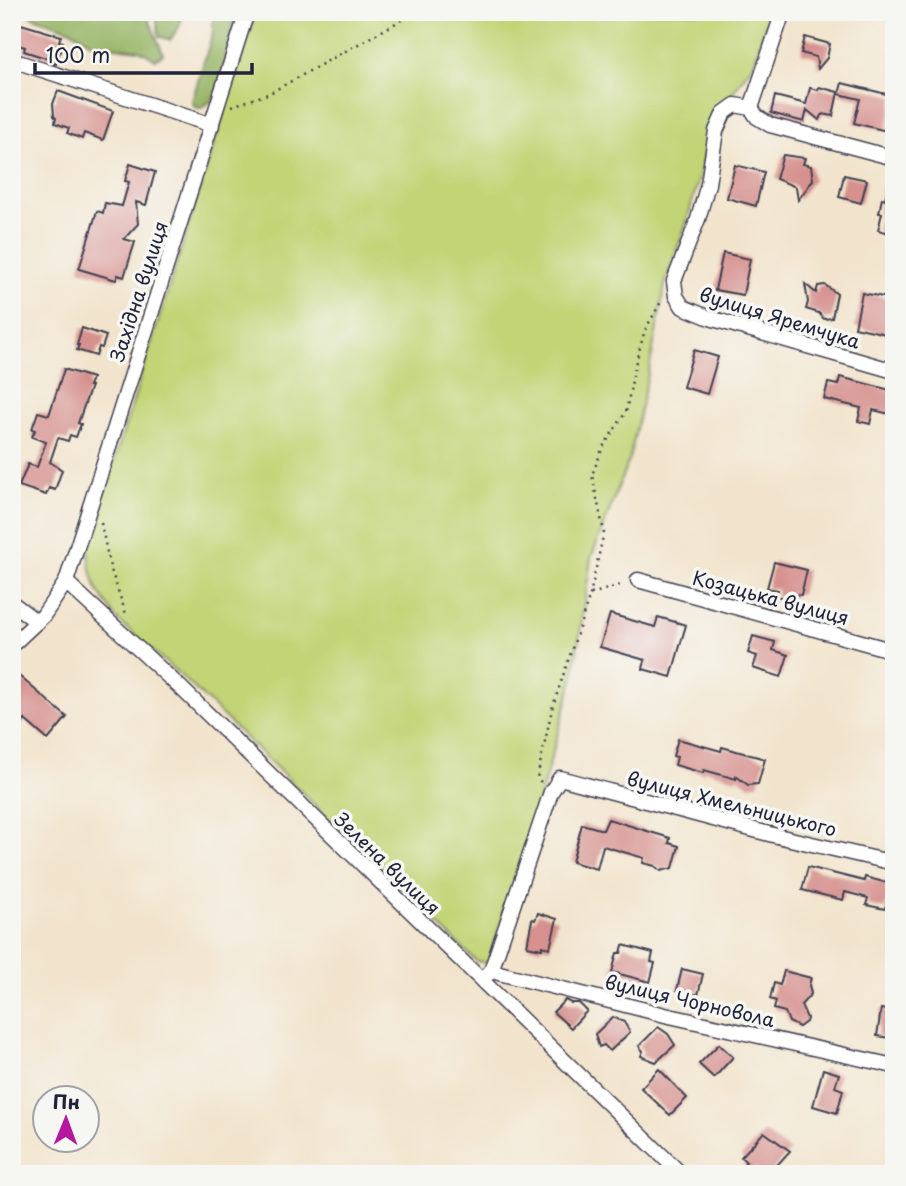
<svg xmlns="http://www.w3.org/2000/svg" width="906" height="1186" viewBox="0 0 906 1186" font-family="'Playpen Sans',sans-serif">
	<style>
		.green { fill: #c2d476; stroke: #727b58; stroke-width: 2 }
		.forest { fill: #99b667; stroke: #5e6c51; stroke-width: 2 }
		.building { fill: #d6908d }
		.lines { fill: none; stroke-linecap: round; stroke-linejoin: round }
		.street-casing { stroke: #413f51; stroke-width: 17 }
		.path { stroke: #413f51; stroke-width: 2.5; stroke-dasharray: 2 5; stroke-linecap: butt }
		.street { stroke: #fff; stroke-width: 14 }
		.labels { text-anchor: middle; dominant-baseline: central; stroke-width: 7; stroke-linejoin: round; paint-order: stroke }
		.street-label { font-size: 19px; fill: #22223b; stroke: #f6f6f2 }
	</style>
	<rect width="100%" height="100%" fill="#f6f6f2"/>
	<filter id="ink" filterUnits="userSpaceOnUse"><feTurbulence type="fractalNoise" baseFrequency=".0143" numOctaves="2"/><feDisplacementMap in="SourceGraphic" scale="14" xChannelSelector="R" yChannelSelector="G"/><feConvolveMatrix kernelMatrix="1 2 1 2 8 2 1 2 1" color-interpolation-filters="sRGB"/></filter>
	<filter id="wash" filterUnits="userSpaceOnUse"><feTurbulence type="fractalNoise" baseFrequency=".00686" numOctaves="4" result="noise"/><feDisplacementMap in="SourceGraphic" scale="28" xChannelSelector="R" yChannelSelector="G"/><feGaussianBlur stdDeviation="1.57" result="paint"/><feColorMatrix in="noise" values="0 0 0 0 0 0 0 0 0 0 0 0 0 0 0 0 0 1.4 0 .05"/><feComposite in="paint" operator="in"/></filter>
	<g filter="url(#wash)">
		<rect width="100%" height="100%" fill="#f2e4cc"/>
		<path class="green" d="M256 12H769L754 62 711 123 699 178 685 227 666 280 650 365 630 457 591 558 573 679 537 808 488 963 476 961 188 682 117 619 96 588 90 566 88 544Z"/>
		<g class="forest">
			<path d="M27 12H146L163 54 155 59 139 50 93 44 69 29 33 17Z"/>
			<path d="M156 12H184L179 27 170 40 159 36Z"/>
			<path d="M213 12H236L218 90 214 99 201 108 195 107 192 101 213 32Z"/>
		</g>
		<g id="blocks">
			<g class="building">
				<path d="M21 24 61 36 59 41 63 42 56 64 52 63V60L24 51 25 47 15 44Z"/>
				<path d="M805 37 830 44 827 58 818 69 816 57 801 53Z"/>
				<path d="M842 83 894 96 887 131 854 123 860 99 839 94Z"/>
				<path d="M819 87 838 92 833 116 823 114 819 120 807 110 804 122 771 113 775 96 806 104 810 88 818 90Z"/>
				<path d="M58 91 113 111 103 140 84 133 82 139 67 133 69 128 55 123 56 118 54 116 53 104Z"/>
				<path d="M783 155 805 158 803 164 811 166 813 180 798 200 796 187 776 179Z"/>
				<path d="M130 164 155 172 146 205 136 202 138 224 124 239 135 242 124 277 118 275 116 280 79 269 97 211 103 213 105 203 122 206 129 182 125 181Z"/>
				<path d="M735 165 764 172 756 206 727 198Z"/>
				<path d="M844 175 867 180 861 203 839 197Z"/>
				<path d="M889 182 894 183V220L890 233 878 230 882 213H879L882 198 885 199Z"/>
				<path d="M723 253 750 259 743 295 715 290Z"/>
				<path d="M805 284 816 293 818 286 825 285 837 294 832 318 824 319 819 313 806 309 808 302Z"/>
				<path d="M862 293 894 299 886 334 855 327Z"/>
				<path d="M82 328 106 336 102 348 99 347 96 356 77 350 79 345H77Z"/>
				<path d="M694 350 718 357 707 394 683 387Z"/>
				<path d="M64 369 92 378 89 386H91L78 423 81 424 76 437 70 435 68 441 58 438 50 462 62 470 55 490 49 488 46 495 19 486 28 464 37 467 46 442 32 437 35 430 32 429 38 412 49 415Z"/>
				<path d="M840 377 890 390 894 393V415L873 410 870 424 858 421 861 408 824 399 828 383 838 385Z"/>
				<path d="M774 562 807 570 801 595 794 594 792 600 776 596 778 590 767 588Z"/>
				<path d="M610 614 655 627 658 617 686 625 671 677 643 669 645 660 600 647Z"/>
				<path d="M753 636 775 642 773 650 788 655 781 677 753 668 757 656 748 653Z"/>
				<path d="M19 676 67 717 48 740 25 720 12 735V683Z"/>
				<path d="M678 739 721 751 722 747 765 759 758 784 748 785 736 776V779L704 770 703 773 675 765 677 757 673 756Z"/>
				<path d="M608 819 670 838 669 843 679 846 673 868 661 871 655 866 643 863 644 858 603 846 597 869 572 862 582 824 603 830Z"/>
				<path d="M808 867 864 881 865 877 891 884 885 909 866 905 868 898 845 892 843 900 802 890Z"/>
				<path d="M538 913 557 919 550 948 542 946V949L527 946 532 919 535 920Z"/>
				<path d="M623 945 653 953 651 962 655 963 650 982 612 972 617 953H621Z"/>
				<path d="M682 969 703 974 698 995 677 990Z"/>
				<path d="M784 971 811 978 809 985 811 994 801 1005 807 1018 806 1022 799 1027 789 1022 785 1012 774 1009 776 1001 770 999 774 983 780 985Z"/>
				<path d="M565 1000 571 1003H579L587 1011 571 1028 553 1012Z"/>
				<path d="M881 1009 894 1011V1034H891L890 1038 877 1036Z"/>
				<path d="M613 1017 624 1022 630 1032 610 1051 604 1045 599 1047 595 1034Z"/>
				<path d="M658 1027 668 1034 675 1045 656 1062 641 1056 643 1051 639 1046Z"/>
				<path d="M719 1044 733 1057 714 1078 699 1064Z"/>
				<path d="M659 1069 687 1098 670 1115 641 1088Z"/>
				<path d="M823 1069 839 1074 835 1087 843 1090 837 1113 813 1106Z"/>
				<path d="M764 1132 790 1151 769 1174H762L756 1168 751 1172 743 1165 746 1162 741 1157Z"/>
			</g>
		</g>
	</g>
	<g filter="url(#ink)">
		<use href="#blocks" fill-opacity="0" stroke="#413f51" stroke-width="2"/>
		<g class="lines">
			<defs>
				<g id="street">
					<path d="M783 12 751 108 735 105 724 113 716 131 708 184 698 219 674 281 676 296 683 307 710 318 894 371"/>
					<path d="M12 60 212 125"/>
					<path d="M751 108 757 117 770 125 894 158"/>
					<path d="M638 580 894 651"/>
					<path d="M66 582 182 689 681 1174"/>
					<path d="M12 603 37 622"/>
					<path d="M12 645 43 616 66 582 247 12"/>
					<path d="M491 971 551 792 560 778 773 835 894 863"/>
					<path d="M485 977 491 971 665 1015 894 1066"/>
				</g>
			</defs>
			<use href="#street" class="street-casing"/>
			<g class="path">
				<path d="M232 106 268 94 416 12"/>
				<path d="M101 523 110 567 127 617"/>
				<path d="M591 594 624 584"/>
				<path d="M541 782 537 778 552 709 590 595 604 532 592 475 603 447 626 412 635 365 645 330 662 300"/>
			</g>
			<use href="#street" class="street"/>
		</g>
	</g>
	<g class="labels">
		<g class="street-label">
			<text transform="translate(138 291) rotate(-72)">Західна вулиця</text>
			<text transform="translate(780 317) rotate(17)">вулиця Яремчука</text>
			<text transform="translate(771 597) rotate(15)">Козацька вулиця</text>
			<text transform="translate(732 803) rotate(14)">вулиця Хмельницького</text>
			<text transform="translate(388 863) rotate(44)">Зелена вулиця</text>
			<text transform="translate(690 1000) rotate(13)">вулиця Чорновола</text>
		</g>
	</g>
	<rect width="906" height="1186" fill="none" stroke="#f6f6f2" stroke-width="42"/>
	<g transform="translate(66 1119) rotate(1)"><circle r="33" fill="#f6f6f2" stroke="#a1a1a9" stroke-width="2"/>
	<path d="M0-5L12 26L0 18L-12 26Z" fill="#b5179e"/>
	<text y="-10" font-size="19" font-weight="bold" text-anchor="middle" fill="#22223b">Пн</text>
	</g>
	<path d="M35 63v10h217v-10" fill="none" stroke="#22223b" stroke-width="3.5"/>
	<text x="46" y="63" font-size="21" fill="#22223b" stroke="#f6f6f2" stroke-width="5" paint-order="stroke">100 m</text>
</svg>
